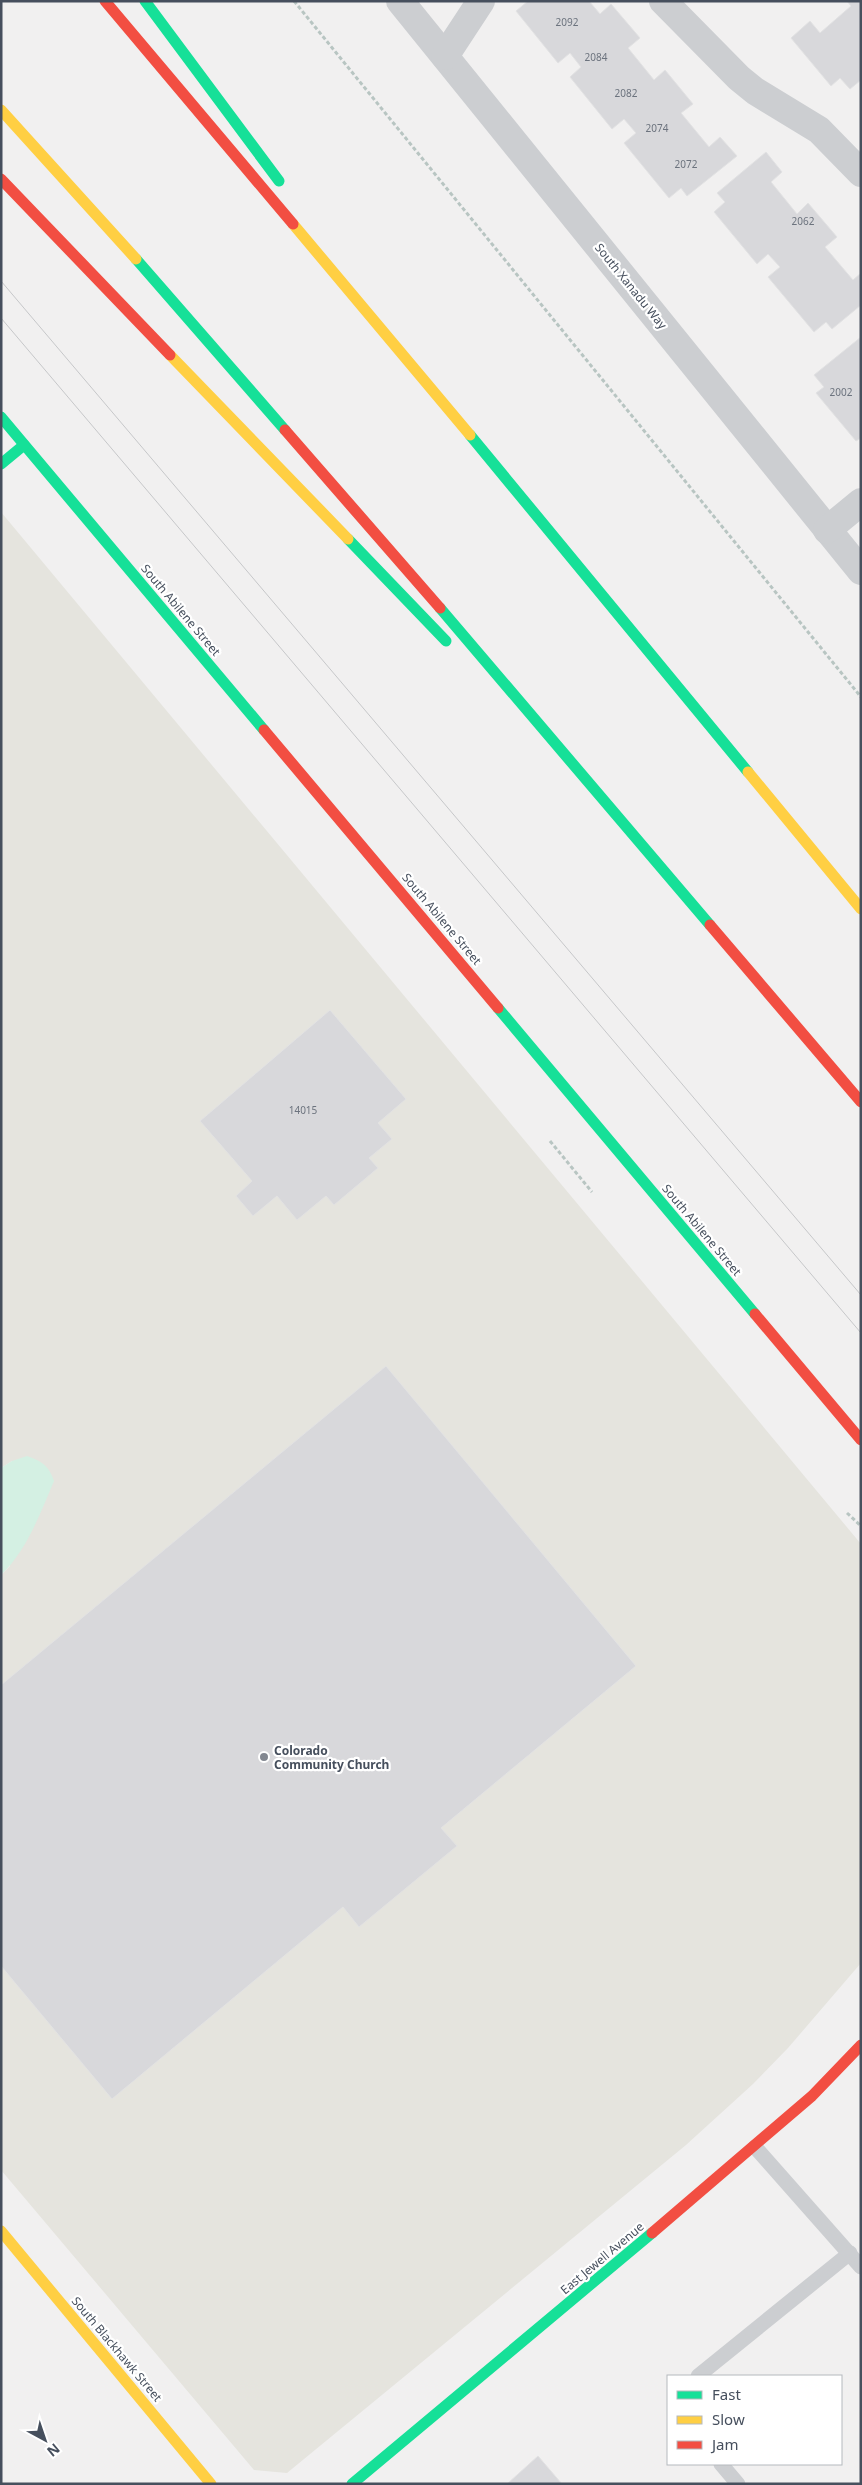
<svg xmlns="http://www.w3.org/2000/svg" width="862" height="2485" viewBox="0 0 862 2485" font-family="'Noto Sans',sans-serif">
	<style>
		.commercial { fill: #e5e4de }
		.green { fill: #d4f0e3 }
		.building { fill: #d8d8db; stroke: #e2e2e3 }
		.lines { fill: none; stroke-linecap: round; stroke-linejoin: round }
		.path { stroke: #b8c5c2; stroke-width: 3; stroke-dasharray: 4 2.5; stroke-linecap: butt }
		.lane { stroke: #ccced1; stroke-width: 15 }
		.street { stroke: #ccced1; stroke-width: 28 }
		.fast { stroke: #16e098; stroke-width: 11 }
		.slow { stroke: #ffcf43; stroke-width: 11 }
		.jam { stroke: #f24e42; stroke-width: 11 }
		.tram { stroke: #c6c7c9; stroke-width: 1 }
		.poi-dot { fill: #828790; stroke: #fff; stroke-width: 2 }
		.labels { text-anchor: middle; dominant-baseline: central; stroke-width: 4.5; stroke-linejoin: round; paint-order: stroke }
		.number-label { font-size: 10px; fill: #6c737e }
		.street-label { font-size: 12px; fill: #464f5d; stroke: #fff }
		.poi-label { font-size: 12px; font-weight: bold; fill: #464f5d; stroke: #fff; text-anchor: start }
	</style>
	<rect width="100%" height="100%" fill="#f1f0f0"/>
	<path class="commercial" d="M1 512 861 1544V1963L788 2048 753 2084 686 2145 287 2473 254 2470 1 2170V1575L10 1566 12 1461 1 1468Z"/>
	<path class="green" d="M27 1456C42 1461 49 1466 54 1481 40 1514 27 1550 1 1575V1468L12 1461Z"/>
	<g class="building">
		<path d="M528 1H589L600 14 611 4 640 38 628 48 654 80 665 70 693 104 681 113 709 147 720 137 737 156 687 196 681 188 669 198 624 143 636 133 624 119 612 129 570 77 581 67 570 53 558 63 516 11Z"/>
		<path d="M847 1H861V80L850 89 840 78 831 86 791 38 810 21 820 33 851 6Z"/>
		<path d="M766 152 782 172 771 182 797 214 808 203 837 237 825 247 853 280 861 273V305L832 329 826 322 814 332 768 277 780 267 768 254 757 264 714 212 725 202 717 193Z"/>
		<path d="M861 337V438L856 441 816 393 824 387 814 375Z"/>
		<path d="M330 1010 406 1099 378 1123 392 1139 369 1158 378 1168 334 1205 326 1196 297 1220 277 1196 253 1216 236 1196 252 1181 200 1121Z"/>
		<path d="M386 1366 636 1666 441 1828 457 1846 359 1927 343 1907 112 2099 1 1966V1685Z"/>
		<path d="M538 2456 562 2484H507Z"/>
	</g>
	<g class="lines">
		<g class="path">
			<path d="M294 1 861 697"/>
			<path d="M550 1141 592 1192"/>
			<path d="M847 1513 861 1526"/>
		</g>
		<g class="lane">
			<path d="M755 2147 861 2267"/>
			<path d="M698 2376 850 2253"/>
			<path d="M721 2464 738 2484"/>
		</g>
		<g class="street">
			<path d="M400 1 861 571"/>
			<path d="M663 1 739 78 755 91 819 130 861 173"/>
			<path d="M445 56 481 1"/>
			<path d="M827 530 861 502"/>
		</g>
		<g class="fast">
			<path d="M145 1 279 181"/>
			<path d="M136 259 285 430"/>
			<path d="M1 417 264 730"/>
			<path d="M470 435 748 772"/>
			<path d="M1 464 24 445"/>
			<path d="M348 539 446 641"/>
			<path d="M440 608 710 925"/>
			<path d="M498 1008 755 1314"/>
			<path d="M352 2484 652 2233"/>
		</g>
		<g class="slow">
			<path d="M1 110 136 259"/>
			<path d="M293 224 470 435"/>
			<path d="M170 355 348 539"/>
			<path d="M748 772 861 909"/>
			<path d="M1 2231 211 2484"/>
		</g>
		<g class="jam">
			<path d="M105 1 293 224"/>
			<path d="M1 179 170 355"/>
			<path d="M285 430 440 608"/>
			<path d="M264 730 498 1008"/>
			<path d="M710 925 861 1102"/>
			<path d="M755 1314 861 1440"/>
			<path d="M652 2233 812 2096 861 2045"/>
		</g>
		<g class="tram">
			<path d="M1 281 861 1295"/>
			<path d="M1 318 861 1333"/>
		</g>
	</g>
	<circle class="poi-dot" cx="264" cy="1757" r="5"/>
	<g class="labels">
		<g class="number-label">
			<text x="567" y="22">2092</text>
			<text x="596" y="57">2084</text>
			<text x="626" y="93">2082</text>
			<text x="657" y="128">2074</text>
			<text x="686" y="164">2072</text>
			<text x="803" y="221">2062</text>
			<text x="841" y="392">2002</text>
			<text x="303" y="1110">14015</text>
		</g>
		<g class="street-label">
			<text transform="translate(631 286) rotate(51)">South Xanadu Way</text>
			<text transform="translate(181 610) rotate(50)">South Abilene Street</text>
			<text transform="translate(442 919) rotate(50)">South Abilene Street</text>
			<text transform="translate(702 1230) rotate(50)">South Abilene Street</text>
			<text transform="translate(602 2258) rotate(-40)">East Jewell Avenue</text>
			<text transform="translate(117 2349) rotate(50)">South Blackhawk Street</text>
		</g>
		<g class="poi-label">
			<text x="274" y="1750">Colorado<tspan x="274" dy="14">Community Church</tspan></text>
		</g>
	</g>
	<rect width="862" height="2485" fill="none" stroke="#464f5d" stroke-width="5"/>
	<rect x="667" y="2375" width="175" height="90" fill="#ffffff" stroke="#b5b9be"/>
	<rect x="677" y="2391" width="25" height="8" fill="#16e098" stroke="#b5b9be"/>
	<text x="712" y="2400" font-size="15" fill="#464f5d">Fast</text>
	<rect x="677" y="2416" width="25" height="8" fill="#ffcf43" stroke="#b5b9be"/>
	<text x="712" y="2425" font-size="15" fill="#464f5d">Slow</text>
	<rect x="677" y="2441" width="25" height="8" fill="#f24e42" stroke="#b5b9be"/>
	<text x="712" y="2450" font-size="15" fill="#464f5d">Jam</text>
	<g transform="translate(45 2440) rotate(140)" stroke="#ffffff" stroke-width="4" paint-order="stroke">
	<path d="M0-4L9 19L0 12L-9 19Z" fill="#464f5d"/>
	<text y="-8" font-size="14" font-weight="bold" text-anchor="middle" fill="#464f5d">N</text>
	</g>
</svg>
